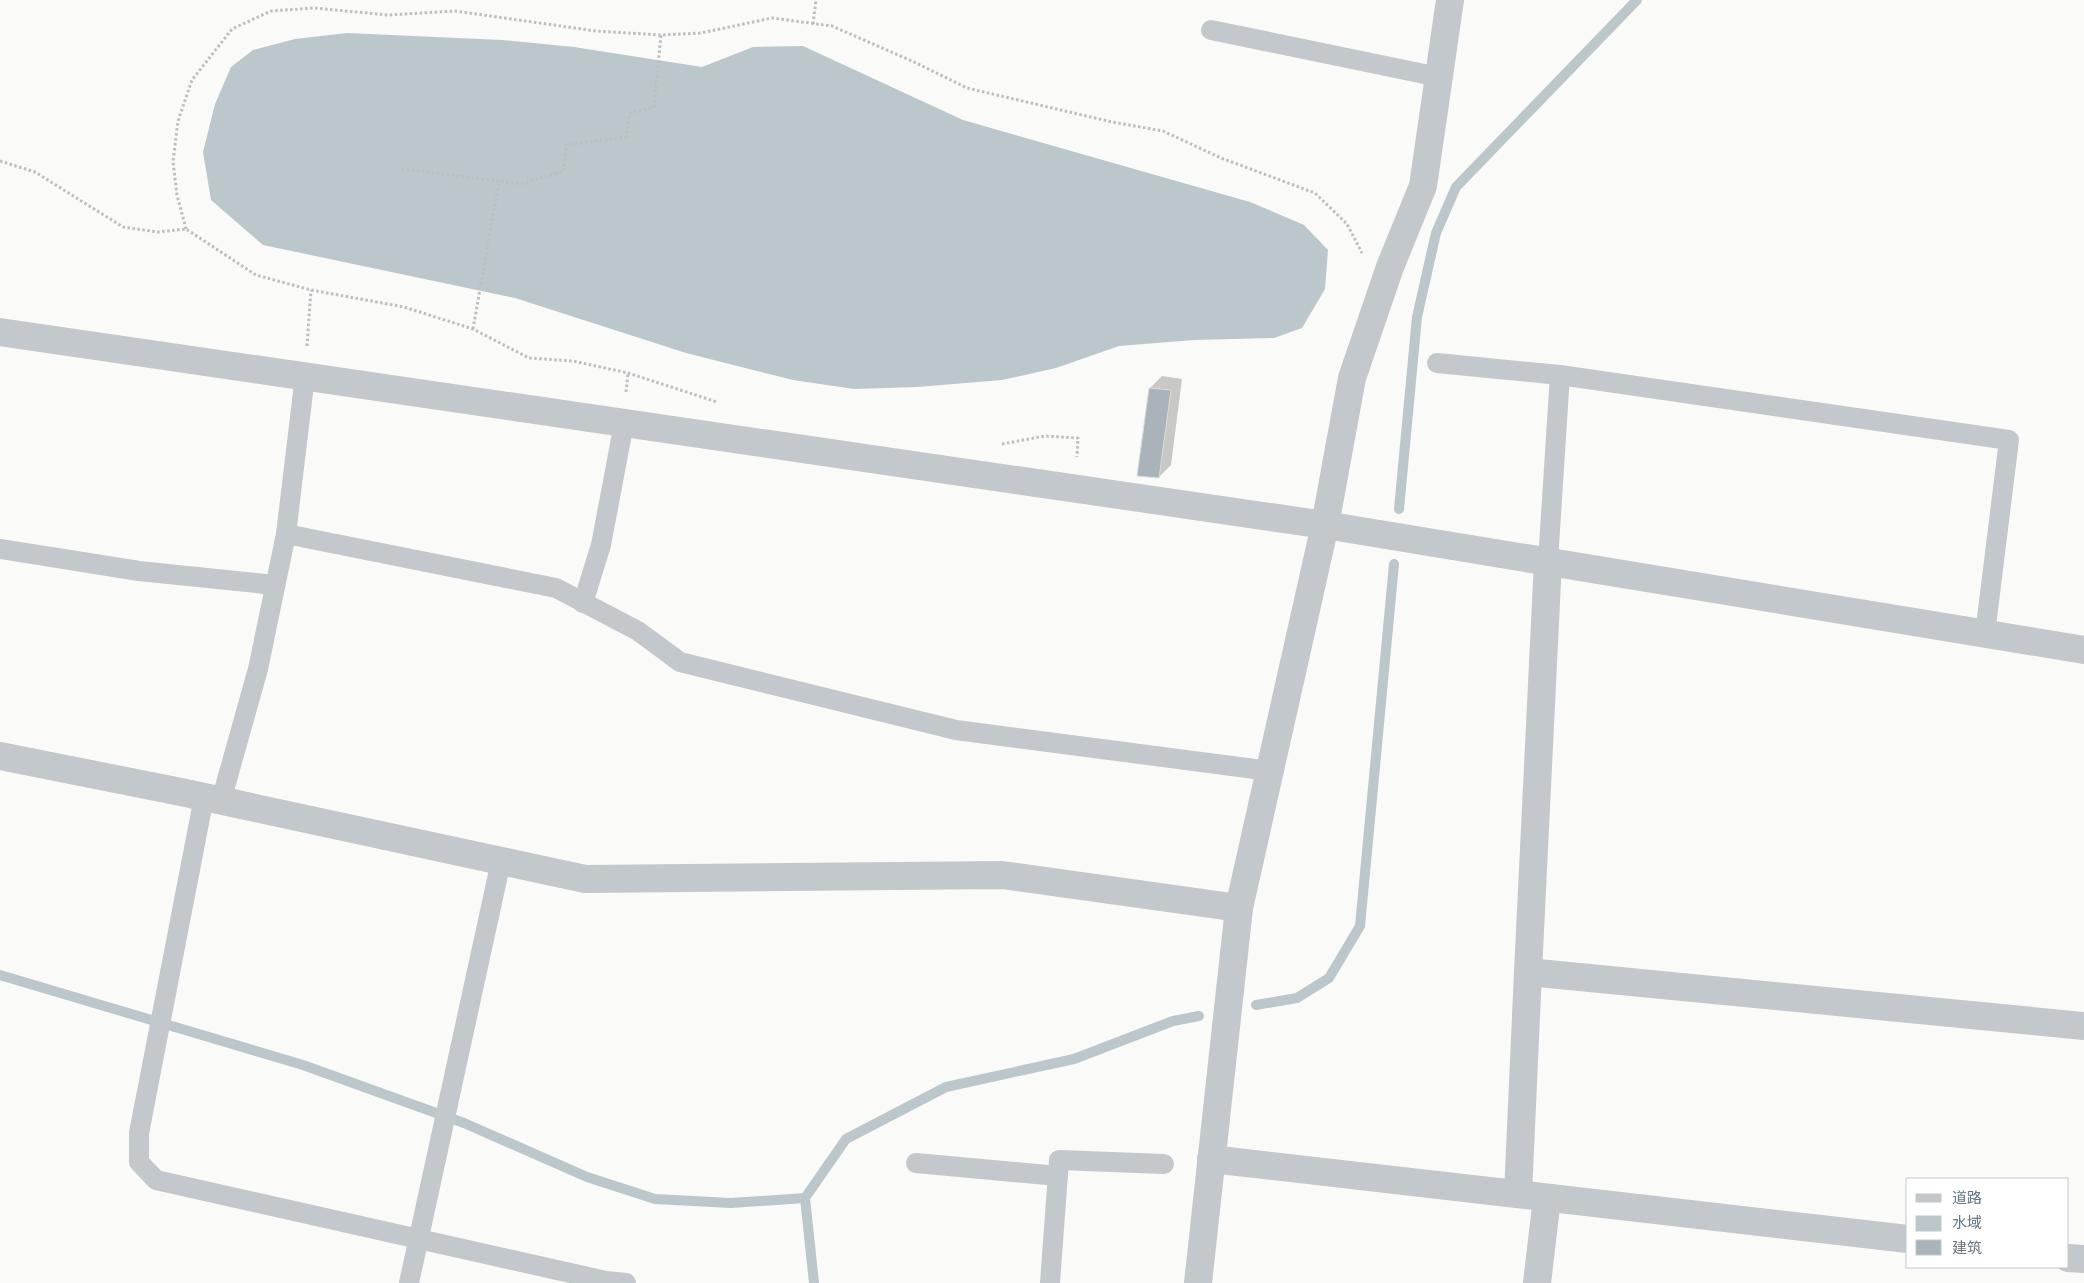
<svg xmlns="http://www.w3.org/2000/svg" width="2084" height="1283" viewBox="0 0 2084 1283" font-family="'Archivo Narrow','Noto Sans SC',sans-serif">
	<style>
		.water { fill: #bbc7cb }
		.shadow { fill: #0003 }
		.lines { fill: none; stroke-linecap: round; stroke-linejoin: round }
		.stream { stroke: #bbc7cb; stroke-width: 10 }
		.building { fill: #aab3b9; stroke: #dcdcda }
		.path { stroke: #bbbfc2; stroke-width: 3; stroke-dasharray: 2.5 2.5; stroke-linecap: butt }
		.service { stroke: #c3c8cc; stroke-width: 20 }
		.minor { stroke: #c3c8cc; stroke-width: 28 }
	</style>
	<rect width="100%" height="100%" fill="#fafaf8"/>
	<path class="water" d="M347 33 502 40 574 47 702 67 753 47 803 46 963 120 1250 202 1304 225 1328 250 1325 289 1302 328 1274 338 1194 340 1119 346 1056 368 1002 380 917 387 854 389 793 380 686 353 515 298 263 245 211 200 203 152 215 104 231 67 253 50 295 39Z"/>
	<path class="shadow" d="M1162 376 1182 379 1171 465 1159 477 1150 388Z"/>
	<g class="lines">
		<g class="stream">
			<path d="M1399 509 1417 317 1436 233 1456 187 1637 0"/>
			<path d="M0 975 303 1065 464 1123 587 1177 655 1199 731 1203 805 1198"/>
			<path d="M1256 1005 1297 998 1329 978 1360 926 1394 564"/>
			<path d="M814 1283 805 1198 846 1139 946 1087 1074 1059 1173 1021 1199 1016"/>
		</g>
	</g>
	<path class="building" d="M1149 388 1171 390 1159 478 1137 476Z"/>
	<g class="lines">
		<g class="path">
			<path d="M813 24 816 0"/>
			<path d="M0 161 35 172 123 227 158 232 186 229 256 275 311 290 404 307 473 329 529 358 573 361 628 373 717 402"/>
			<path d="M402 169 521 184 564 171 566 145 626 137 630 113 654 107 661 35"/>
			<path d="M186 229 177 195 173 162 178 121 192 80 232 29 271 11 314 8 388 15 455 11 596 31 661 35 701 33 772 18 832 26 914 62 967 88 1112 122 1163 131 1221 158 1315 193 1347 224 1362 253"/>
			<path d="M473 329 499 181"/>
			<path d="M307 346 311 290"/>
			<path d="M626 392 628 373"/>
			<path d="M1002 444 1045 436 1078 438 1077 457"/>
		</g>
		<g class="service">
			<path d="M1211 30 1439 77"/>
			<path d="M1437 363 1560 375 2009 440 1985 634"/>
			<path d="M286 534 556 588 638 631 680 662 956 730 1270 771"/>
			<path d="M0 549 139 571 275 585"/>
			<path d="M1548 561 1560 375"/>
			<path d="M583 603 601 545 624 423"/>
			<path d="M204 797 139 1133V1162L156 1180 606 1281 626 1283"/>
			<path d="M221 801 258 669 286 534 305 376"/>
			<path d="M916 1163 1058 1176"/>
			<path d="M409 1283 501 861"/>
			<path d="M1050 1283 1059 1160 1164 1164"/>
		</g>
		<g class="minor">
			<path d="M0 332 1325 525 2084 650"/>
			<path d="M1548 561 1528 972 2084 1026"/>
			<path d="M0 756 181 792 585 879 1002 875 1239 908"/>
			<path d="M1211 1159 1908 1239"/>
			<path d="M1518 1194 1528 972"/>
			<path d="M2068 1258 2084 1259"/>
			<path d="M1198 1283 1239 908 1325 525 1352 378 1390 267 1423 186 1450 0"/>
			<path d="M1537 1283 1547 1198"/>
		</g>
	</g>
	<rect x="1906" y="1178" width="162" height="90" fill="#ffffff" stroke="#c1c8cd"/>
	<rect x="1916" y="1194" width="25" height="8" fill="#c3c8cc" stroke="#c1c8cd"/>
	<text x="1952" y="1203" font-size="15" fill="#657683">道路</text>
	<rect x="1916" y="1216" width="25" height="15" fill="#bbc7cb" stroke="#c1c8cd"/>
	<text x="1952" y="1228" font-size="15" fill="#657683">水域</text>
	<rect x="1916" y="1240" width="25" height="15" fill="#aab3b9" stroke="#c1c8cd"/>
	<text x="1952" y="1253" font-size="15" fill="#657683">建筑</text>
</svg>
